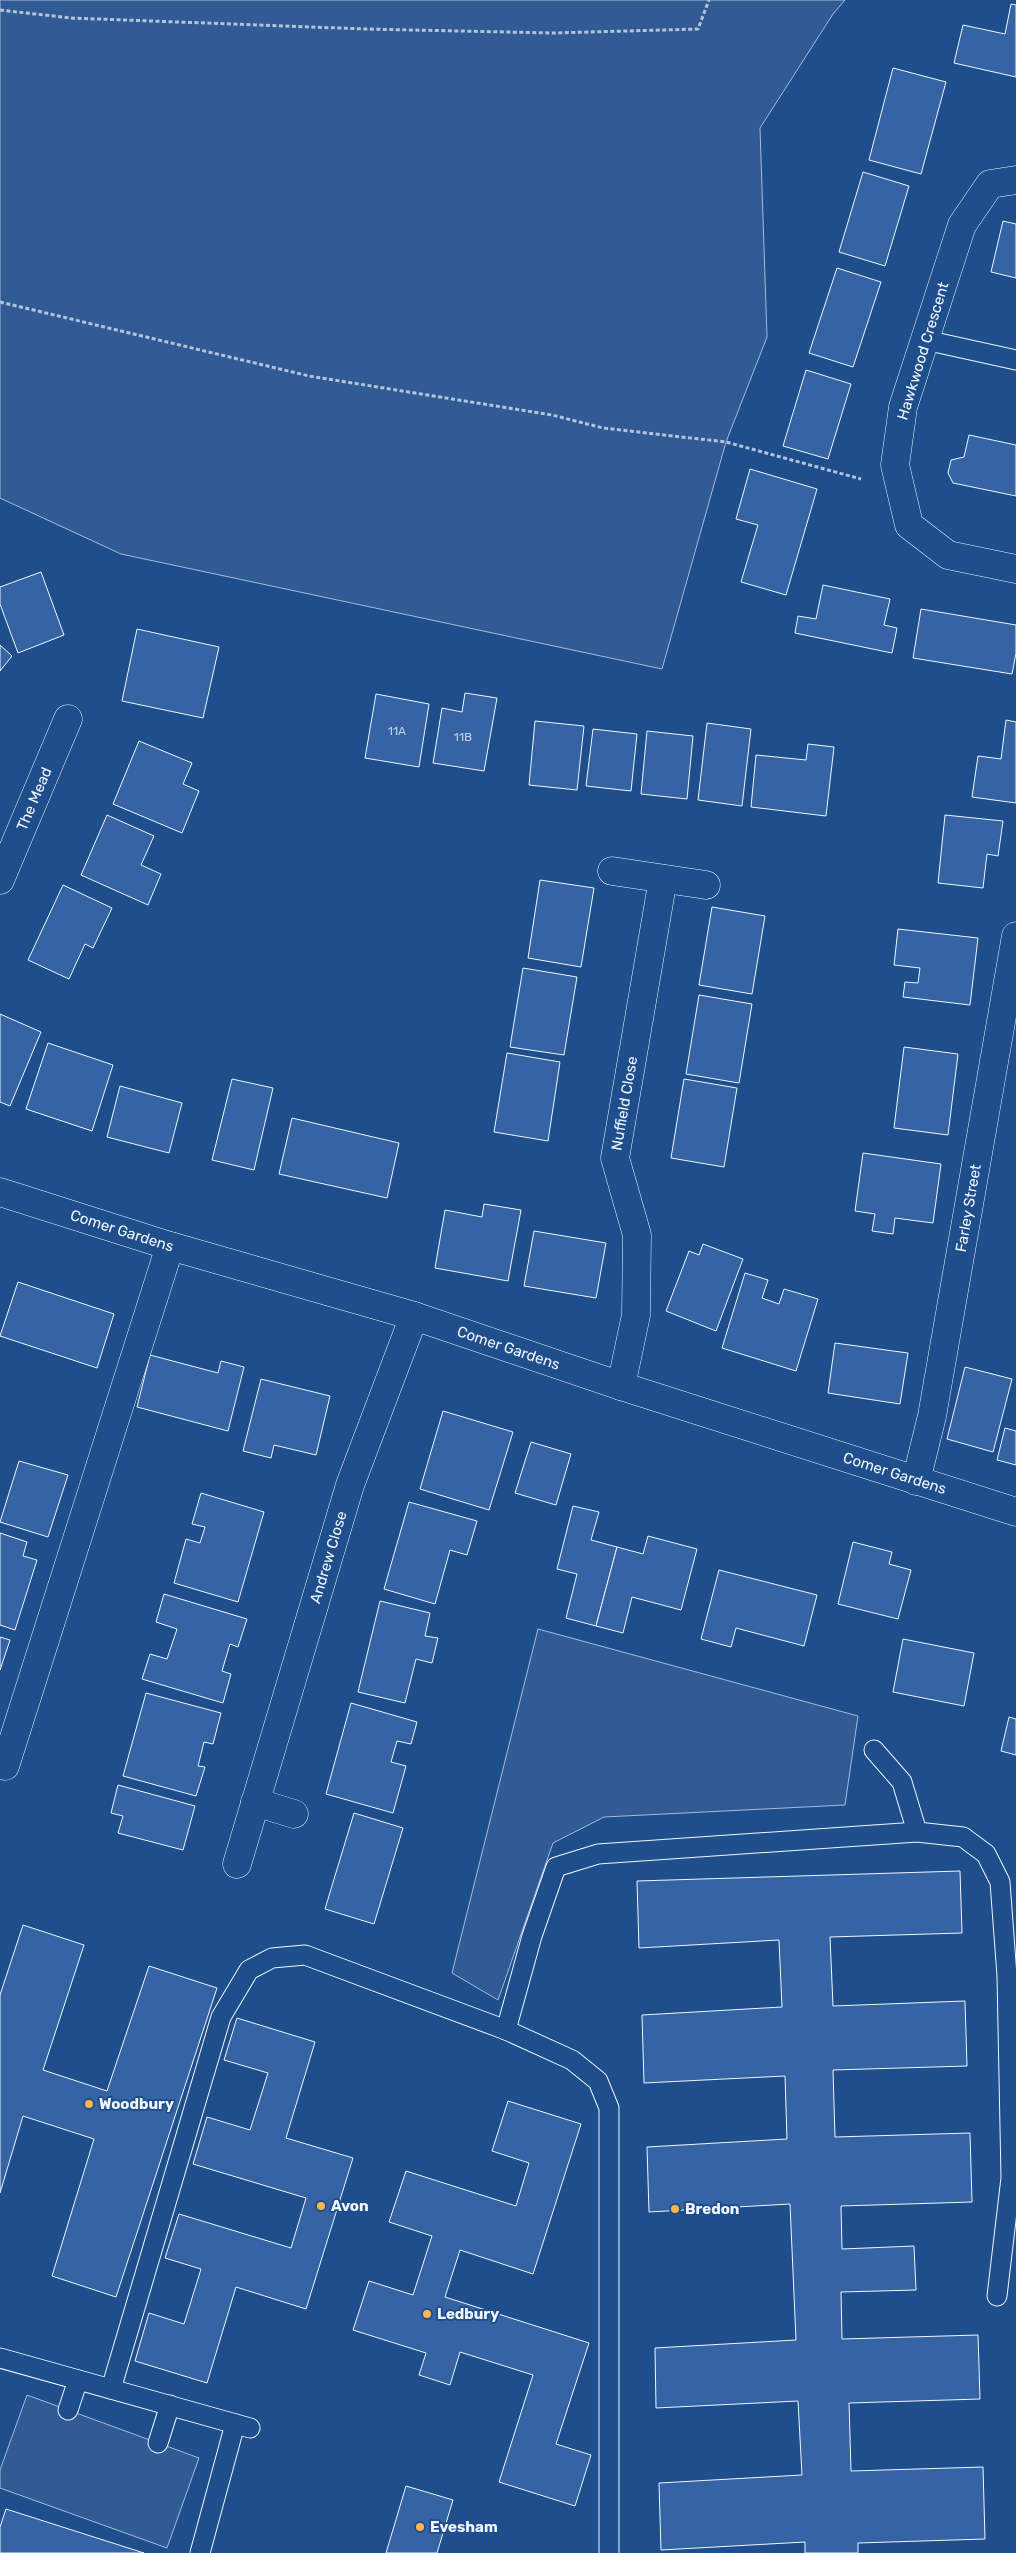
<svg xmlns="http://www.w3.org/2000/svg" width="1016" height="2553" viewBox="0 0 1016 2553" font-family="Rubik,sans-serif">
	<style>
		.built { fill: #305b95; stroke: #a8bbd7 }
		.building { fill: #3563a3; stroke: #f2f6ff }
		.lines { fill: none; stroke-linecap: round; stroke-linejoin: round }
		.lane-casing { stroke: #f2f6ff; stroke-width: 21 }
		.street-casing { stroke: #f2f6ff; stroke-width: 29 }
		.path { stroke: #b3c4dc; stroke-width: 3; stroke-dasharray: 4 2.5; stroke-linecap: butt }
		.lane { stroke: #1f4e8c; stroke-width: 19 }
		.street { stroke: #1f4e8c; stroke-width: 28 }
		.poi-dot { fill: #ffb74d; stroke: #1f4e8c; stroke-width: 2 }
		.labels { text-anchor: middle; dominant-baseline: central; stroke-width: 4; stroke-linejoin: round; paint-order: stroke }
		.number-label { font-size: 12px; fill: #c3d1e8 }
		.street-label { font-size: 15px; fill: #f2f6ff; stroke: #1f4e8c }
		.poi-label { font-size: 15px; font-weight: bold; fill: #f2f6ff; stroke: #1f4e8c; text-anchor: start }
	</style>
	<rect width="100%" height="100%" fill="#1f4e8c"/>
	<g class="built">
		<path d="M0 0H845L833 14 760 128 767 337 726 442 662 669 121 554 0 498Z"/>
		<path d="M538 1629 858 1716 845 1805 604 1817 553 1843 498 2000 452 1973Z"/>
		<path d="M27 2395 199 2458 167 2548 0 2488V2470Z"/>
	</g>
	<g class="building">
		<path d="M1011 4 1016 5V77L954 63 963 25 1005 34Z"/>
		<path d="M893 68 946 82 921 174 869 160Z"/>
		<path d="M863 172 909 186 885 266 839 252Z"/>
		<path d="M1003 221 1016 224V278L991 272Z"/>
		<path d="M837 268 881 282 853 367 809 353Z"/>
		<path d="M806 370 851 384 828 459 783 446Z"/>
		<path d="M969 435 1016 445V496L953 483 948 473 951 460 964 457Z"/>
		<path d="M750 469 817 489 786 595 741 582 758 525 736 519Z"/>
		<path d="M41 572 64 635 18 653 0 604V587Z"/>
		<path d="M823 585 890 599 884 625 897 628 892 653 795 633 798 616 816 619Z"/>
		<path d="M921 609 1016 625V653L1012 674 913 658Z"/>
		<path d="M137 629 219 647 203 718 122 701Z"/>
		<path d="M0 645 12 656 0 671Z"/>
		<path d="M465 693 497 698 484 771 433 763 442 708 462 712Z"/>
		<path d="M376 694 429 704 419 767 365 758Z"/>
		<path d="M1006 720 1016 722V803L972 797 978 756 1001 759Z"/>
		<path d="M535 721 584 726 577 790 529 785Z"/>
		<path d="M707 723 751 729 742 806 698 800Z"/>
		<path d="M593 729 637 734 631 791 586 786Z"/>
		<path d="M647 731 693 736 687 799 641 794Z"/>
		<path d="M139 741 192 763 183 784 199 791 182 833 113 804Z"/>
		<path d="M808 744 834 747 826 816 751 807 756 755 806 760Z"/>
		<path d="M107 815 154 836 141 865 161 874 148 905 81 875Z"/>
		<path d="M945 815 1003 821 998 856 987 854 983 888 938 883Z"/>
		<path d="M540 880 594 888 581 967 528 958Z"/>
		<path d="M63 885 112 908 93 948 85 944 69 979 28 960Z"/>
		<path d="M712 907 765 916 752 994 699 985Z"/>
		<path d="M898 929 978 938 970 1005 903 997 905 982 918 983 920 968 894 965Z"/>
		<path d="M523 968 577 977 564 1055 510 1047Z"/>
		<path d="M699 995 752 1004 739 1083 686 1074Z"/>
		<path d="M0 1014 41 1032 10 1106 0 1102Z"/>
		<path d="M48 1043 113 1065 92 1131 26 1109Z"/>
		<path d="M904 1047 958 1054 948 1135 894 1128Z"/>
		<path d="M507 1053 560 1062 548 1141 494 1132Z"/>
		<path d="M232 1079 273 1088 254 1170 212 1160Z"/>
		<path d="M684 1079 737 1088 724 1167 671 1158Z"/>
		<path d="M120 1086 182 1103 169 1153 107 1137Z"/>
		<path d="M292 1118 399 1143 387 1198 279 1174Z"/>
		<path d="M863 1153 941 1164 933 1223 895 1218 893 1234 872 1231 875 1214 855 1211Z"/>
		<path d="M484 1204 521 1210 508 1281 435 1268 445 1210 482 1217Z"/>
		<path d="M534 1231 606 1243 596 1298 524 1286Z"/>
		<path d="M703 1244 743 1259 716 1331 666 1311 689 1251 699 1255Z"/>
		<path d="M745 1273 768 1280 762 1298 779 1304 784 1289 818 1299 796 1371 722 1348Z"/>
		<path d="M18 1282 114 1314 97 1368 0 1336Z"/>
		<path d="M835 1343 908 1353 900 1404 828 1393Z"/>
		<path d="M150 1355 218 1373 221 1361 244 1367 228 1431 137 1407Z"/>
		<path d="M965 1367 1012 1379 993 1452 947 1439Z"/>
		<path d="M261 1379 330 1396 316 1455 274 1445 271 1458 243 1451Z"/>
		<path d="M443 1411 513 1432 489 1510 420 1489Z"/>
		<path d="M1005 1428 1016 1431V1465L997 1460Z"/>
		<path d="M531 1442 571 1454 556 1505 515 1493Z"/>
		<path d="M19 1461 68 1475 48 1537 0 1522Z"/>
		<path d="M201 1493 264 1512 238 1602 174 1583 186 1539 200 1543 205 1527 192 1524Z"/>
		<path d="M409 1502 477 1521 467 1555 450 1550 435 1604 384 1589Z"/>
		<path d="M573 1506 599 1512 591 1540 617 1547 596 1626 566 1618 577 1574 557 1569Z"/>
		<path d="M0 1533 27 1542 23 1556 37 1560 15 1630 0 1625Z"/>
		<path d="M648 1536 697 1549 681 1610 632 1597 623 1633 596 1626 617 1547 643 1554Z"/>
		<path d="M853 1542 892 1552 889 1564 911 1570 898 1619 838 1604Z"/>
		<path d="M719 1570 817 1595 804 1646 736 1628 731 1647 701 1639Z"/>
		<path d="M164 1594 247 1619 238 1647 230 1644 222 1671 231 1674 223 1703 142 1679 150 1654 167 1659 177 1629 156 1622Z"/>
		<path d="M380 1601 430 1613 425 1636 438 1638 432 1663 416 1659 405 1703 358 1692Z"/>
		<path d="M0 1637 10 1640 0 1670Z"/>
		<path d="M903 1639 974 1653 964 1706 893 1692Z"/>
		<path d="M146 1693 221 1713 213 1744 204 1742 198 1766 205 1767 196 1796 123 1776Z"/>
		<path d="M351 1703 417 1722 411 1744 397 1741 391 1762 406 1766 393 1813 326 1794Z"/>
		<path d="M1009 1717 1016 1719V1755L1001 1751Z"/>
		<path d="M118 1785 195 1806 183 1850 118 1833 123 1816 111 1813Z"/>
		<path d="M354 1813 403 1828 374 1924 325 1909Z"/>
		<path d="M960 1871 962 1933 830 1937 833 2006 965 2001 967 2066 833 2070 835 2137 970 2133 972 2202 841 2206 842 2249 914 2246 916 2290 841 2292 842 2339 978 2335 980 2399 849 2403 851 2471 983 2467 985 2539 858 2543V2553H805V2542L661 2550 659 2483 802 2475 798 2401 656 2408 655 2348 796 2340 790 2204 649 2212 647 2147 787 2139 785 2076 644 2083 642 2015 782 2007 779 1940 639 1948 637 1881Z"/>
		<path d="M23 1925 84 1945 43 2070 107 2091 149 1966 217 1988 116 2297 52 2276 94 2139 23 2116 0 2193V1995Z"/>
		<path d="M237 2018 315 2042 286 2138 353 2158 306 2309 236 2287 207 2383 135 2361 149 2313 184 2324 201 2269 165 2258 179 2214 291 2248 306 2198 193 2164 207 2117 250 2130 268 2073 224 2060Z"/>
		<path d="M508 2101 581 2124 533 2274 460 2250 445 2297 589 2343 556 2444 591 2455 575 2506 499 2482 533 2375 460 2352 450 2385 419 2375 426 2353 353 2330 369 2281 413 2295 432 2236 389 2222 406 2171 516 2206 529 2163 492 2151Z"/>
		<path d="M406 2486 453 2500 437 2553H386Z"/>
		<path d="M6 2509 144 2553H0V2527Z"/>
	</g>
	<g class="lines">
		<defs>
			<g id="lane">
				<path d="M925 340 1016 360"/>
				<path d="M874 1750 902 1782 917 1832"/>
				<path d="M506 2030 532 1936 556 1867 598 1854 917 1832 963 1837 986 1854 1000 1882 1007 1976 1011 2178 997 2296"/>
				<path d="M0 2358 250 2428"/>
				<path d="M111 2389 221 2017 249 1970 272 1958 305 1955 506 2030 572 2060 598 2081 609 2108V2553"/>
				<path d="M68 2410 78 2380"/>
				<path d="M158 2443 170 2405"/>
				<path d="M200 2553 235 2424"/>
			</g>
			<g id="street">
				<path d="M1016 180 990 184 962 225 903 407 895 465 909 525 948 555 1016 569"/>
				<path d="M612 871 706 885"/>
				<path id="s1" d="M0 880 68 719"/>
				<path id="s2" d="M0 1192 170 1246 414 1316 621 1386 1016 1512"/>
				<path id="s3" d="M621 1386 636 1315 637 1235 615 1158 663 879"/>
				<path id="s4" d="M916 1481 932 1416 1016 936"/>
				<path d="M5 1766 170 1246"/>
				<path d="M255 1802 294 1814"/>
				<path id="s5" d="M237 1864 350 1485 414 1316"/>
			</g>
		</defs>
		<use href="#lane" class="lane-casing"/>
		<use href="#street" class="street-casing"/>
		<g class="path">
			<path d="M0 10 71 18 365 29 554 33 698 29 709 0"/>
			<path d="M0 302 309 376 552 415 603 428 726 442 861 479"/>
		</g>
		<use href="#lane" class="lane"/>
		<use href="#street" class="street"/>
	</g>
	<g class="poi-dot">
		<circle cx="89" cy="2104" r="5"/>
		<circle cx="321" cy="2206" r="5"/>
		<circle cx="675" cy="2209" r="5"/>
		<circle cx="427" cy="2314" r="5"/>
		<circle cx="420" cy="2527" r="5"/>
	</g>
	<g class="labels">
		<g class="number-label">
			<text x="397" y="731">11A</text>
			<text x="463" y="737">11B</text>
		</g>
		<g class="street-label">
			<text transform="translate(923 351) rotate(-73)">Hawkwood Crescent</text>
			<text stroke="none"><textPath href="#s1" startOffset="88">The Mead</textPath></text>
			<text stroke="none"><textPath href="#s3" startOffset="288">Nuffield Close</textPath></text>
			<text stroke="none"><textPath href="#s4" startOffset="278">Farley Street</textPath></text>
			<text stroke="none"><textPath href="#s2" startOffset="128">Comer Gardens</textPath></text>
			<text stroke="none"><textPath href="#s2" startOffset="532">Comer Gardens</textPath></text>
			<text stroke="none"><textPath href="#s2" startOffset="938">Comer Gardens</textPath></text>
			<text stroke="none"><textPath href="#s5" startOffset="320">Andrew Close</textPath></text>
		</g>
		<g class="poi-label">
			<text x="99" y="2104">Woodbury</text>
			<text x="331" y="2206">Avon</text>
			<text x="685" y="2209">Bredon</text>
			<text x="437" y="2314">Ledbury</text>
			<text x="430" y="2527">Evesham</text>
		</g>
	</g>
</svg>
